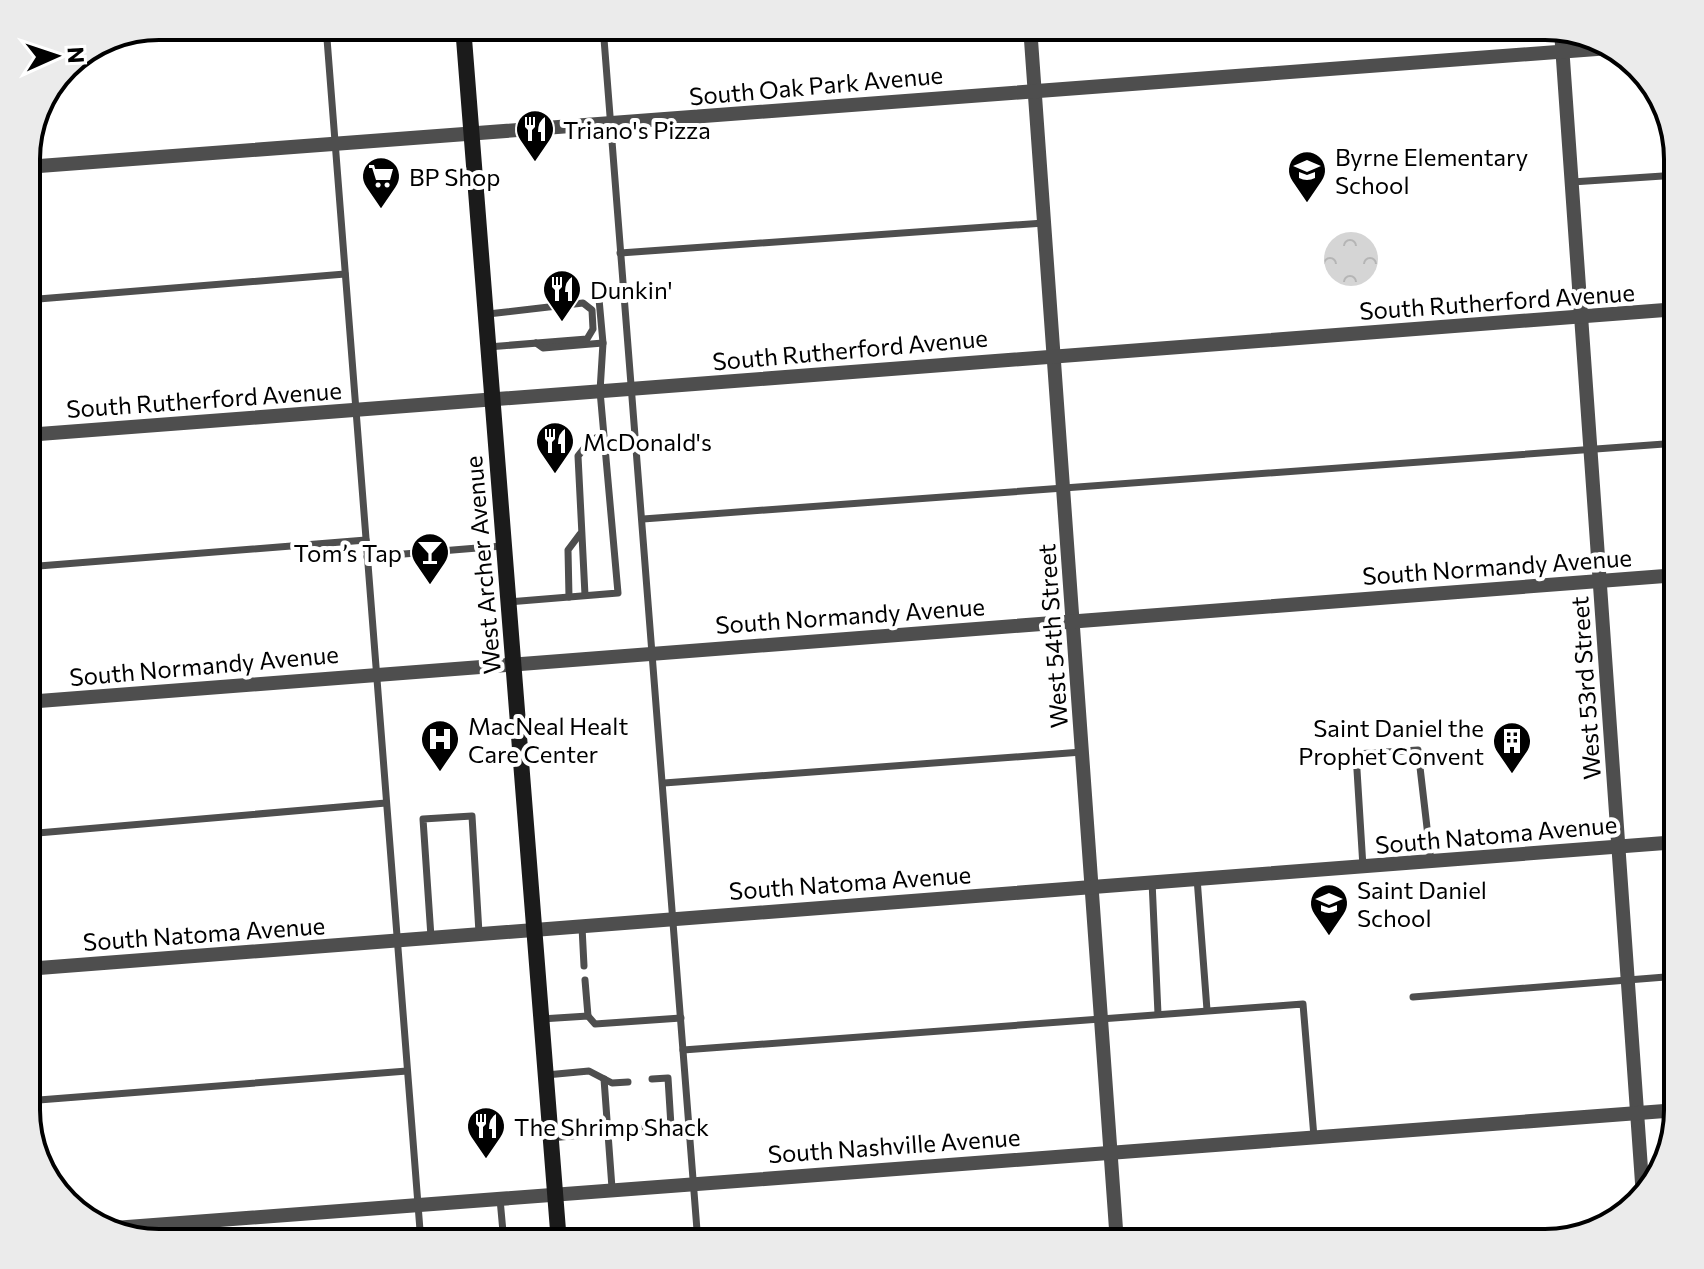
<svg xmlns="http://www.w3.org/2000/svg" width="1704" height="1269" viewBox="0 0 1704 1269" font-family="Commissioner,sans-serif">
	<style>
		.park { fill: url(#park-crowns) }
		.lines { fill: none; stroke-linecap: round; stroke-linejoin: round }
		.lane { stroke: #4e4e4e; stroke-width: 7 }
		.street { stroke: #4e4e4e; stroke-width: 14 }
		.secondary { stroke: #1b1b1b; stroke-width: 16 }
		.labels { text-anchor: middle; dominant-baseline: central; stroke-width: 8; stroke-linejoin: round; paint-order: stroke }
		.street-label { font-size: 24px; fill: #000; stroke: #fff }
		.poi-label { font-size: 24px; fill: #000; stroke: #fff; text-anchor: start }
		.rim { fill: none; stroke: #000; stroke-width: 4 }
	</style>
	<defs>
		<pattern id="park-crowns" width="20" height="18" patternUnits="userSpaceOnUse" patternTransform="scale(2)"><rect width="20" height="18" fill="#d5d5d5"/><path d="M2 6a3 3 0 1 1 6 0M12 15a3 3 0 1 1 6 0" fill="none" stroke="#b5b5b5"/></pattern>
	</defs>
	<rect width="100%" height="100%" fill="#fff"/>
	<circle class="park" cx="1351" cy="259" r="27"/>
	<g class="lines">
		<g class="lane">
			<path d="M326 26 421 1243"/>
			<path d="M603 26 698 1243"/>
			<path d="M1572 182 1678 175"/>
			<path d="M620 253 1044 223"/>
			<path d="M26 300 345 274"/>
			<path d="M488 314 583 303 592 310 593 329 587 339 488 347"/>
			<path d="M536 343 543 348 603 343"/>
			<path d="M643 519 1678 443"/>
			<path d="M367 557 502 546"/>
			<path d="M26 567 366 540"/>
			<path d="M585 595 578 456 590 441 602 435"/>
			<path d="M569 597 568 550 580 534"/>
			<path d="M508 602 618 593 600 391 603 343 599 299"/>
			<path d="M664 783 1082 752"/>
			<path d="M26 834 386 803"/>
			<path d="M1363 867 1356 754 1418 750 1431 862"/>
			<path d="M1197 878 1207 1010"/>
			<path d="M1152 881 1158 1014"/>
			<path d="M582 927 584 966"/>
			<path d="M431 937 423 819 472 816 479 933"/>
			<path d="M585 980 588 1016"/>
			<path d="M1413 997 1678 976"/>
			<path d="M541 1019 588 1016 595 1024 681 1018"/>
			<path d="M683 1050 1303 1004 1314 1137"/>
			<path d="M546 1075 589 1071 612 1083 628 1082"/>
			<path d="M604 1079 612 1188"/>
			<path d="M26 1101 407 1071"/>
			<path d="M551 1138 671 1126 668 1078 652 1079"/>
			<path d="M500 1199 504 1243"/>
		</g>
		<g class="street">
			<path d="M1030 26 1117 1243"/>
			<path d="M1561 31 1643 1197"/>
			<path d="M26 167 1610 48"/>
			<path d="M26 435 1678 309"/>
			<path d="M26 702 1678 575"/>
			<path d="M26 969 1678 842"/>
			<path d="M114 1228 1678 1110"/>
		</g>
		<path class="secondary" d="M463 26 559 1243"/>
	</g>
	<defs>
		<symbol id="restaurant-pin" viewBox="-11 -11 22 30"><path d="M0 17L-7.5 6A9.5 9.5 0 1 1 7.5 6Z" fill="#000" stroke="#fff"/><path d="M-5-6h1v4h1v-4h1v4h1v-4h1v5L-1.5 .5V6h-2V.5L-5-1ZM5-6V6H3V1.5H1.5Q1.5-4 5-6Z" fill="#fff"/></symbol>
		<symbol id="school-pin" viewBox="-11 -11 22 30"><path d="M0 17L-7.5 6A9.5 9.5 0 1 1 7.5 6Z" fill="#000" stroke="#fff"/><path d="M0-5L7-2L0 1L-7-2ZM-4 1L0 2.5L4 1V4Q0 6-4 4Z" fill="#fff"/></symbol>
		<symbol id="supermarket-pin" viewBox="-11 -11 22 30"><path d="M0 17L-7.5 6A9.5 9.5 0 1 1 7.5 6Z" fill="#000" stroke="#fff"/><path d="M-6-5.5h2.5l.6 2H6L4.5 2H-2.5L-4.4-4H-6ZM-1.5 3.2a1.3 1.3 0 1 0 .1 0ZM3 3.2a1.3 1.3 0 1 0 .1 0Z" fill="#fff"/></symbol>
		<symbol id="bar-pin" viewBox="-11 -11 22 30"><path d="M0 17L-7.5 6A9.5 9.5 0 1 1 7.5 6Z" fill="#000" stroke="#fff"/><path d="M-6-5H6L.8 .8V4.5H3.5V6h-7V4.5H-.8V.8Z" fill="#fff"/></symbol>
		<symbol id="hospital-pin" viewBox="-11 -11 22 30"><path d="M0 17L-7.5 6A9.5 9.5 0 1 1 7.5 6Z" fill="#000" stroke="#fff"/><path d="M-5-5h3v3.5h4V-5h3V5h-3V1.5h-4V5h-3Z" fill="#fff"/></symbol>
		<symbol id="building-pin" viewBox="-11 -11 22 30"><path d="M0 17L-7.5 6A9.5 9.5 0 1 1 7.5 6Z" fill="#000" stroke="#fff"/><path d="M-4-6H4V6H1V3H-1V6H-4ZM-2.5-4.3h1.7v1.8h-1.7ZM.8-4.3h1.7v1.8H.8ZM-2.5-1h1.7V.8h-1.7ZM.8-1h1.7V.8H.8Z" fill="#fff"/></symbol>
	</defs>
	<g fill-rule="evenodd">
		<use href="#restaurant-pin" x="513" y="107" width="44" height="60"/>
		<use href="#school-pin" x="1285" y="148" width="44" height="60"/>
		<use href="#supermarket-pin" x="359" y="154" width="44" height="60"/>
		<use href="#restaurant-pin" x="540" y="267" width="44" height="60"/>
		<use href="#restaurant-pin" x="533" y="419" width="44" height="60"/>
		<use href="#bar-pin" x="408" y="530" width="44" height="60"/>
		<use href="#hospital-pin" x="418" y="717" width="44" height="60"/>
		<use href="#building-pin" x="1490" y="719" width="44" height="60"/>
		<use href="#school-pin" x="1307" y="881" width="44" height="60"/>
		<use href="#restaurant-pin" x="464" y="1104" width="44" height="60"/>
	</g>
	<g class="labels">
		<g class="street-label">
			<text transform="translate(816 85) rotate(-5)">South Oak Park Avenue</text>
			<text transform="translate(1497 301) rotate(-4)">South Rutherford Avenue</text>
			<text transform="translate(850 349) rotate(-5)">South Rutherford Avenue</text>
			<text transform="translate(204 399) rotate(-4)">South Rutherford Avenue</text>
			<text transform="translate(482 565) rotate(-95)">West Archer Avenue</text>
			<text transform="translate(1497 566) rotate(-4)">South Normandy Avenue</text>
			<text transform="translate(850 615) rotate(-4)">South Normandy Avenue</text>
			<text transform="translate(1052 636) rotate(-94)">West 54th Street</text>
			<text transform="translate(204 665) rotate(-5)">South Normandy Avenue</text>
			<text transform="translate(1585 688) rotate(-94)">West 53rd Street</text>
			<text transform="translate(1496 834) rotate(-5)">South Natoma Avenue</text>
			<text transform="translate(850 882) rotate(-4)">South Natoma Avenue</text>
			<text transform="translate(204 933) rotate(-4)">South Natoma Avenue</text>
			<text transform="translate(894 1145) rotate(-4)">South Nashville Avenue</text>
		</g>
		<g class="poi-label">
			<text x="563" y="129">Triano's Pizza</text>
			<text x="1335" y="156">Byrne Elementary<tspan x="1335" dy="28">School</tspan></text>
			<text x="409" y="176">BP Shop</text>
			<text x="590" y="289">Dunkin'</text>
			<text x="583" y="441">McDonald's</text>
			<text x="402" y="552" text-anchor="end">Tom’s Tap</text>
			<text x="468" y="725">MacNeal Healt<tspan x="468" dy="28">Care Center</tspan></text>
			<text x="1484" y="727" text-anchor="end">Saint Daniel the<tspan x="1484" dy="28">Prophet Convent</tspan></text>
			<text x="1357" y="889">Saint Daniel<tspan x="1357" dy="28">School</tspan></text>
			<text x="514" y="1126">The Shrimp Shack</text>
		</g>
	</g>
	<path d="M0 0H1704V1269H0ZM159 40H1545A119 119 0 0 1 1664 159V1110A119 119 0 0 1 1545 1229H159A119 119 0 0 1 40 1110V159A119 119 0 0 1 159 40Z" fill="#ebebeb" fill-rule="evenodd"/>
	<path class="rim" d="M159 40H1545A119 119 0 0 1 1664 159V1110A119 119 0 0 1 1545 1229H159A119 119 0 0 1 40 1110V159A119 119 0 0 1 159 40Z"/>
	<g transform="translate(56 56) rotate(87)" stroke="#ffffff" stroke-width="6" paint-order="stroke">
	<path d="M0-6L14 30L0 20L-14 30Z" fill="#000000"/>
	<text y="-12" font-size="22" font-weight="bold" text-anchor="middle" fill="#000000">N</text>
	</g>
</svg>
